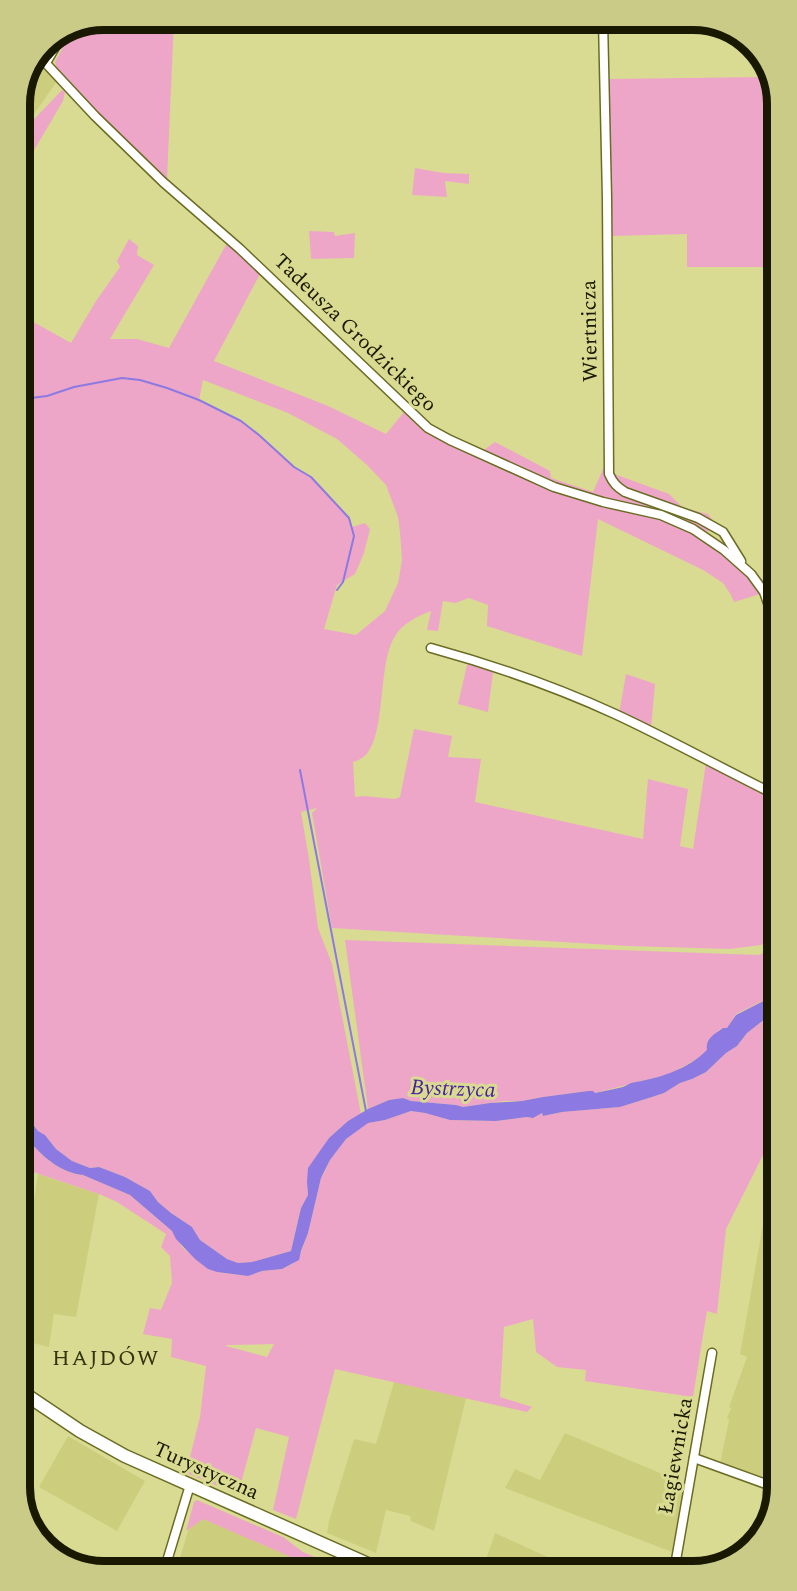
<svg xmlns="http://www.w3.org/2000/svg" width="797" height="1591" viewBox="0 0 797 1591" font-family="Spectral,serif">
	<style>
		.built { fill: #cdce7d }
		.green { fill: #eea6c8; fill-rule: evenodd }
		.water { fill: #8c79e2 }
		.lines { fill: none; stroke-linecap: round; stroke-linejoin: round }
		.stream { stroke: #8c79e2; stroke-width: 2 }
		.minor-casing { stroke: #6b6c23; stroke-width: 11 }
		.secondary-casing { stroke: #6b6c23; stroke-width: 15 }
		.minor { stroke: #fff; stroke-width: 8 }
		.secondary { stroke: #fff; stroke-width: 12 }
		.labels { text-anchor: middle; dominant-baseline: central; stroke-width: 6; stroke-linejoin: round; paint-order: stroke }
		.street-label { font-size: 21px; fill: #191900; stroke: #d9db92 }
		.water-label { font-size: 22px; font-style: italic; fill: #49209d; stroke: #d9db92 }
		.neighbourhood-label { font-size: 22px; letter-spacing: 1.5px; fill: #34350f; stroke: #d9db92 }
		.rim { fill: none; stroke: #191900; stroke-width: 8 }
	</style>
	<rect width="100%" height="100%" fill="#d9db92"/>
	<g class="built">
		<path d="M38 59 57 81 37 110 20 129V99Z"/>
		<path d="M776 1151 777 1485 720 1464 729 1420 727 1418 731 1408 729 1407 747 1357 740 1354Z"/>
		<path d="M38 1174 99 1194 76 1317 54 1314 49 1347 25 1341V1258Z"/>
		<path d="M394 1382 466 1398 434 1531 411 1521 410 1516 386 1510 376 1553 327 1533 329 1521 354 1439 376 1444Z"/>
		<path d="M565 1433 684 1483 672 1552 505 1488 515 1469 540 1480Z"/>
		<path d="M68 1436 145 1481 117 1531 39 1487Z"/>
		<path d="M195 1508 320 1569 176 1571Z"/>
		<path d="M495 1533 570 1567 483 1568Z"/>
	</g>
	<g class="green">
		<path d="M104 20H174L167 179 113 128 57 69 55 62 71 33Z"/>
		<path d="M771 77 772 267H687V234L612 236 608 79Z"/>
		<path d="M62 90 65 92 63 101 20 174V134Z"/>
		<path d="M415 168 443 173 469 174V184L445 181 447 197 412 195Z"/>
		<path d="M309 231 334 232 335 236 355 233 354 258 311 259Z"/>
		<path d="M129 239 138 246 137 255 154 265 110 339H137L169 348 227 243 260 274 214 361 328 406 386 434 404 412 418 423 473 453 484 450 495 442 550 471 551 478 593 492 604 467 617 475 669 494 683 508 708 514 714 522 708 532 678 517 673 523C707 540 741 562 760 594L734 602 731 595 723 583 703 570 598 519 582 656 487 626 488 605 469 598 455 603 443 601 438 631 427 630 431 611C418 616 401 624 394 638 377 666 387 743 362 758 359 760 356 761 353 762L355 797 363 796 395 799 400 797 414 729 452 736 448 757 481 759 475 802 643 839 648 779 688 789 680 846 693 849 706 763 774 796 775 939 761 945 730 949 628 946 332 928 312 813 317 808 301 812 309 859 318 928 332 964 361 1114 348 1121 329 1138 321 1151 307 1182 308 1195 301 1208 291 1251 252 1262 238 1263 227 1259 200 1240 192 1227 171 1213 158 1202 150 1191 125 1177 99 1167 90 1168 72 1161 56 1149 45 1135 38 1131 24 1113 21 422H29L21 393V315L71 343 96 301 120 267 117 261ZM203 380 288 413 337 439 367 465 386 485 398 517 400 532 402 560 398 583 385 611 356 635 324 629 337 585 355 574 364 553 370 529 365 523 352 527 349 518 311 477 294 467 259 435 241 421 199 400Z"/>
		<path d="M468 661 493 672 488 712 458 704Z"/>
		<path d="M626 674 655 684 651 729 619 714Z"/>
		<path d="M345 940 759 955 775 948V995L736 1014 727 1029 723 1028 718 1031 708 1050 698 1058 688 1064 669 1074 595 1093 588 1091 543 1097 522 1101H504L463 1107 456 1105 411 1101 403 1098 389 1100 368 1109Z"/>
		<path d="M775 1011 776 1076 765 1151 726 1229 717 1314 707 1311 693 1397 585 1381 586 1370 557 1367 536 1352 533 1319 504 1327 500 1397 532 1407 527 1412 335 1369 296 1519 273 1510 289 1437 256 1428 238 1494 186 1473 200 1417 206 1366 171 1357 172 1339 143 1334 150 1308 161 1310 172 1283 170 1256 161 1247 166 1234 117 1202 99 1194 24 1169V1136C40 1153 58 1173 83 1175L130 1195 172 1231 183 1248 191 1254 195 1259 217 1272 248 1276 262 1271 282 1269 292 1264 296 1261 300 1255 308 1233 321 1178 324 1173 330 1160 346 1139 367 1123 385 1120 411 1111 425 1113 450 1120 496 1121 527 1117 533 1118 542 1113 543 1116 562 1112 620 1107 652 1097 664 1093 680 1083 692 1079 706 1072 726 1053 737 1046 747 1033ZM274 1344 267 1357 226 1346V1345Z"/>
		<path d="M197 1500 283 1537 303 1552 333 1565 335 1563 347 1568V1569H316L308 1566 298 1569 300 1561 203 1519 186 1531 194 1502Z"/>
	</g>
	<path class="water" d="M775 995V1011L747 1033 737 1046 726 1053 706 1072 692 1079 680 1083 664 1093 652 1097 620 1107 562 1112 543 1116 542 1113 533 1118 527 1117 496 1121 450 1120 425 1113 411 1111 385 1120 368 1123 346 1139 330 1160 321 1178 308 1233 301 1251 299 1260 282 1269 262 1271 248 1276 217 1272 208 1269 195 1259 176 1239 172 1231 130 1195 83 1175C62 1173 44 1158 31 1143 29 1141 26 1139 25 1136 22 1131 24 1119 24 1113L38 1131 45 1135 56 1149 72 1161 90 1168 99 1167 125 1177 150 1191 158 1202 171 1213 192 1227 200 1240 227 1259 238 1263 252 1262 291 1251 301 1208 308 1195 307 1182 308 1168 329 1138 348 1121 368 1109 389 1100 403 1098 411 1101 456 1105 463 1107 490 1103 522 1101 543 1097 588 1091H593L595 1093C605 1091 614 1089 623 1087 626 1086 628 1084 631 1083 659 1078 687 1070 707 1050 705 1038 715 1034 723 1028H727L736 1015Z"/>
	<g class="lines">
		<g class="stream">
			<path d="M21 398H31L47 396 74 387 122 378 140 380 167 388 199 400 241 421 259 435 294 467 311 477 349 518 354 536 343 582 337 590"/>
			<path d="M300 770 366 1111"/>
		</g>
		<defs>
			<g id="minor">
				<path d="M603 20 607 198 609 474C613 483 617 487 625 492L698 518 723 532 741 561"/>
				<path d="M39 56 95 116 163 182 240 249 428 428 450 440 554 487 603 502 661 515 693 529 724 550 751 574 764 592 774 620"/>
				<path d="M46 63 61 37"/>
				<path d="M431 648C493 665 556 687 615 714 669 739 721 768 774 794"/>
				<path d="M694 1458 777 1488"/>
				<path d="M675 1566 712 1353"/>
				<path d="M164 1571 190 1485"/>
			</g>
			<path id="secondary" d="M25 1394 80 1431 125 1456 379 1569"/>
		</defs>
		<use href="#minor" class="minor-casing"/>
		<use href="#secondary" class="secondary-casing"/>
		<use href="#minor" class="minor"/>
		<use href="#secondary" class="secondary"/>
	</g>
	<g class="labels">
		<g class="street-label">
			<text transform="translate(590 331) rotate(-91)">Wiertnicza</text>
			<text transform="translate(355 333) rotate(44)">Tadeusza Grodzickiego</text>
			<text transform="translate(676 1456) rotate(-80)">Łagiewnicka</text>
			<text transform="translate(206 1471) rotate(24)">Turystyczna</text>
		</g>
		<g class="water-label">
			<text transform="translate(453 1089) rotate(2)">Bystrzyca</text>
		</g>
		<g class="neighbourhood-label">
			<text x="106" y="1358">HAJDÓW</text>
		</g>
	</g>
	<path d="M0 0H797V1591H0ZM104 30H693A74 74 0 0 1 767 104V1487A74 74 0 0 1 693 1561H104A74 74 0 0 1 30 1487V104A74 74 0 0 1 104 30Z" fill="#cacb86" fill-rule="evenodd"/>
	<path class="rim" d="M104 30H693A74 74 0 0 1 767 104V1487A74 74 0 0 1 693 1561H104A74 74 0 0 1 30 1487V104A74 74 0 0 1 104 30Z"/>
</svg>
